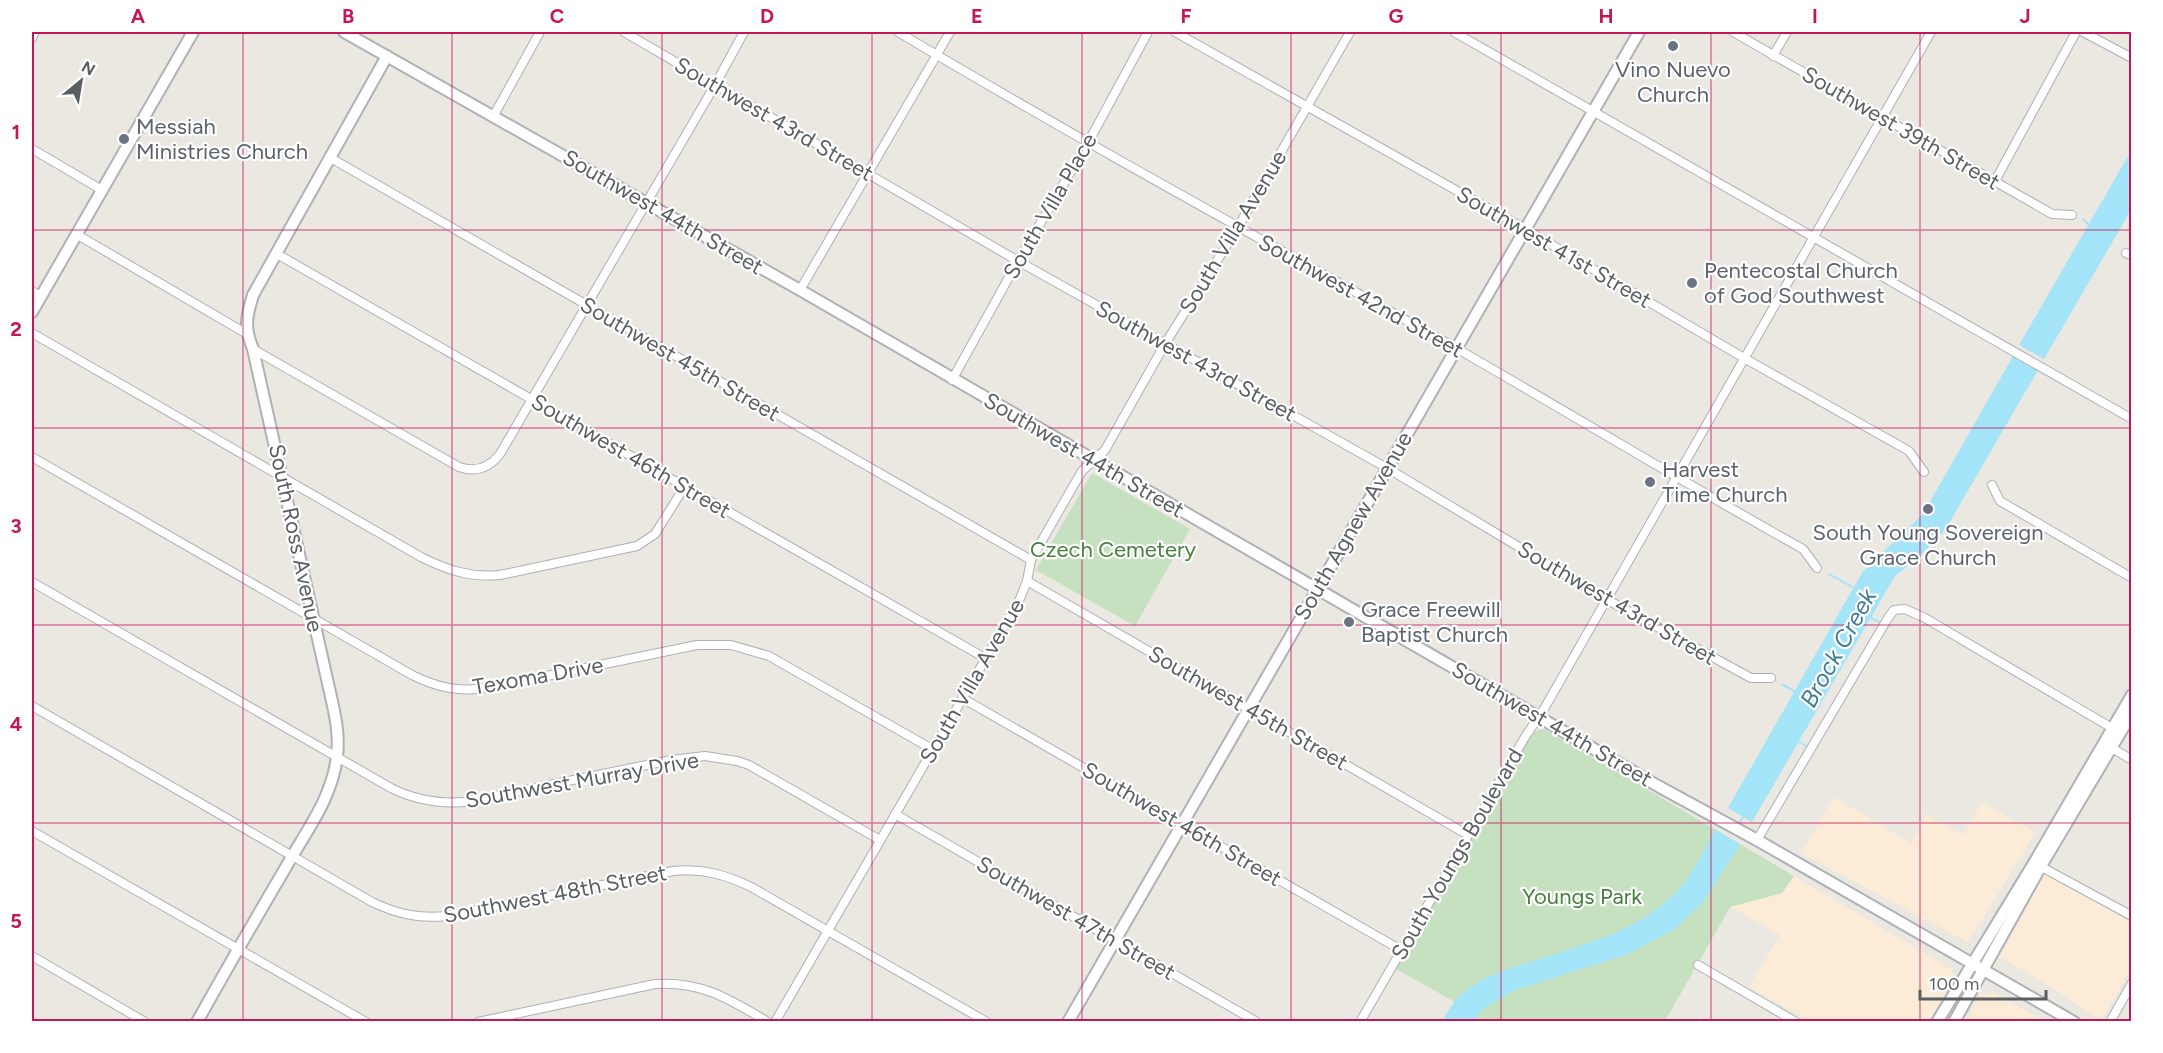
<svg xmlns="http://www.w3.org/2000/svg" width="2163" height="1053" viewBox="0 0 2163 1053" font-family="Figtree,sans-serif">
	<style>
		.commercial { fill: #fbebd7 }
		.green { fill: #c6e1bf }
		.water { fill: #a4e4f8 }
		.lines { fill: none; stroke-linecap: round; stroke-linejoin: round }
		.stream { stroke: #a4e4f8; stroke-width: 2 }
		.street-casing { stroke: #adb0b3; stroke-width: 10 }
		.secondary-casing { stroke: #aeb2b6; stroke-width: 14 }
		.street { stroke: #fff; stroke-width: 8 }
		.secondary { stroke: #fff; stroke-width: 10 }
		.grid { fill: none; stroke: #c2185b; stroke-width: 1.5; stroke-opacity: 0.55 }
		.worship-dot { fill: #6b7280; stroke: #fff; stroke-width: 2 }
		.labels { text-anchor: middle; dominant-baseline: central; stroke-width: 4.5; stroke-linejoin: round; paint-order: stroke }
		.worship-label { font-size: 22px; fill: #5b616d; stroke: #fff; text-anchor: start }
		.street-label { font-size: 22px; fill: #595e61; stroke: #fff }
		.park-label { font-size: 22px; fill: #457f3a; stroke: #fff }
		.water-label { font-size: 24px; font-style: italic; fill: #3f7b97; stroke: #fff }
		.neatline { fill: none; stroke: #c2185b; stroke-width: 2 }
		.grid-label { font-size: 20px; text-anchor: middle; font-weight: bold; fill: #c2185b }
	</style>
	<rect width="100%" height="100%" fill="#ebe7e1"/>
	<g class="commercial">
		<path d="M1834 797 1911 843 1927 815 1963 835 1982 802 2036 832 1968 942 1801 853Z"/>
		<path d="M2044 875 2052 876 2131 923V969L2103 1017 2098 1018 2038 979 1999 957Z"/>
		<path d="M1794 876 1951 969 1954 977 1929 1021H1811L1749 987 1780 935 1730 907 1782 893Z"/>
		<path d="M1991 991 2044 1021H1966L1981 993 1986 994Z"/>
	</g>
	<g class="green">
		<path d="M1092 473 1190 529 1135 626 1036 570Z"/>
		<path d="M1541 729 1546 730 1794 876 1782 893 1730 907 1665 1021H1473L1455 1002 1396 969 1531 734Z"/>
	</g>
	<g class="water">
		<path d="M2131 151V210L2044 359 2019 345Z"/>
		<path d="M2013 356 2038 370 1945 530 1917 559 1895 576 1752 822 1728 808 1863 571 1923 514Z"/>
		<path d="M1715 829 1740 844 1704 901 1675 929 1626 955 1515 990 1483 1009 1473 1021H1442C1446 1015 1450 1008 1454 1002 1478 975 1515 967 1547 957 1590 943 1637 929 1670 898 1691 880 1702 853 1715 829Z"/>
	</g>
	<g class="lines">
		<g class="stream">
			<path d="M2083 219 2089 225"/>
			<path d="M1829 574 1856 589"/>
			<path d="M1868 616 1879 622"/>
			<path d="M1783 685 1796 692"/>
			<path d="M1798 741 1806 746"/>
			<path d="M1737 826 1744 816"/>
		</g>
		<defs>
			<g id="street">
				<path d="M624 32 1018 261 1387 468 1606 599 1751 678H1771"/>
				<path d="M898 32C1081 141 1268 243 1454 347 1571 414 1686 484 1803 549L1817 568"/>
				<path d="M1175 32 1525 229 1744 358 1909 451 1924 472"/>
				<path d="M1454 32 2132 419"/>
				<path d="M1733 32 2052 214 2072 215"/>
				<path d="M2083 32 2132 58"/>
				<path d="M32 38 35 32"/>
				<path d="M1773 56 1787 32"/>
				<path d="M494 115 540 32"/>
				<path d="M32 149 102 190"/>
				<path d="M329 157 1031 560"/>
				<path d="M1995 181 2076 32"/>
				<path d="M76 234 247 334"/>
				<path d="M2126 253 2132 256"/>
				<path d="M277 254 985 658"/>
				<path d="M800 290 950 32"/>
				<path d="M32 291 40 296"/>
				<path d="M32 333 421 557C447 570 471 578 500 575L637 546 655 534 685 486"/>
				<path d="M253 349 459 467C476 473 489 468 500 454L715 85 744 32"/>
				<path d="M952 380 1018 261 1089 141 1148 32"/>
				<path d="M32 457 412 675C438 688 459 692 488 688L697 645H731L769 656 932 749"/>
				<path d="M1992 485 2000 501 2132 578"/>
				<path d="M1027 581 1468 835"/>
				<path d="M32 582 391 788C415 800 438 804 465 802L671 760 705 756 737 761 749 765 880 840"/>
				<path d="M962 698 1401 950"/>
				<path d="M32 706 372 902C397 914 419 919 447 916L673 871C703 868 727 875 753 888L987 1022"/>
				<path d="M895 814 1257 1022"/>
				<path d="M32 831 366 1022"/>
				<path d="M1757 840 1888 618 1894 610 1905 609 1925 618 2112 728V748L2132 760"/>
				<path d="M2038 865 2132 916"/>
				<path d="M32 956 145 1022"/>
				<path d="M1698 965 1796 1022"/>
				<path d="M478 1022 655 984C702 981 729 999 768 1022"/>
				<path d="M775 1022 1019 601 1027 581 1031 560 1052 523 1082 471 1105 450 1165 344 1238 227 1350 32"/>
				<path d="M1360 1022 1525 737 1544 709 1931 32"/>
				<path d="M2110 1022 2132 983"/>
			</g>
			<g id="secondary">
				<path d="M344 32 800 290 1658 786 1757 840 2074 1022"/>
				<path d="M32 312 193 32"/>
				<path d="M197 1022C226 970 256 918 286 867 306 831 332 799 337 756 340 733 334 710 329 688L253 349C244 327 246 318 253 295L387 56"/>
				<path d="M1068 1022 1639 32"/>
				<path d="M1937 1022 2034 863 2132 695"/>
				<path d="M1954 1022 2041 866 2132 713"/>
			</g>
		</defs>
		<use href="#street" class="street-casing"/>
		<use href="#secondary" class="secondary-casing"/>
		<use href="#street" class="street"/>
		<use href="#secondary" class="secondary"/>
	</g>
	<path class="grid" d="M243 32V1022M452 32V1022M662 32V1022M872 32V1022M1082 32V1022M1291 32V1022M1501 32V1022M1711 32V1022M1920 32V1022M32 230H2132M32 428H2132M32 625H2132M32 823H2132"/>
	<g class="worship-dot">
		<circle cx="1673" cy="46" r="6"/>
		<circle cx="124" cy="139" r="6"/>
		<circle cx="1692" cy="283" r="6"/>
		<circle cx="1650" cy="482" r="6"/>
		<circle cx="1928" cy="509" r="6"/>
		<circle cx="1349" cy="622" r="6"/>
	</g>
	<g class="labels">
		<g class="worship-label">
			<text x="1673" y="69" text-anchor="middle">Vino Nuevo<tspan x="1673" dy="25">Church</tspan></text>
			<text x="136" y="126">Messiah<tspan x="136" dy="25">Ministries Church</tspan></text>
			<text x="1704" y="270">Pentecostal Church<tspan x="1704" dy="25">of God Southwest</tspan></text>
			<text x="1662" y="469">Harvest<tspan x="1662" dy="25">Time Church</tspan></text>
			<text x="1928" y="532" text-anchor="middle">South Young Sovereign<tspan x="1928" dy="25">Grace Church</tspan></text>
			<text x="1361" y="609">Grace Freewill<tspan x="1361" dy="25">Baptist Church</tspan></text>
		</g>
		<g class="street-label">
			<text transform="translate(774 119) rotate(30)">Southwest 43rd Street</text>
			<text transform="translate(1901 128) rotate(30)">Southwest 39th Street</text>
			<text transform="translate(1050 206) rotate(-60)">South Villa Place</text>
			<text transform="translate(663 212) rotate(30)">Southwest 44th Street</text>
			<text transform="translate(1233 232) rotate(-59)">South Villa Avenue</text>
			<text transform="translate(1554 247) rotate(30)">Southwest 41st Street</text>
			<text transform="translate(1361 296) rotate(29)">Southwest 42nd Street</text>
			<text transform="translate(680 359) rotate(30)">Southwest 45th Street</text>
			<text transform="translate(1196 361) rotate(29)">Southwest 43rd Street</text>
			<text transform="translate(1084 455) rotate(30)">Southwest 44th Street</text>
			<text transform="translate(631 456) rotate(30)">Southwest 46th Street</text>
			<text transform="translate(1353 526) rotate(-60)">South Agnew Avenue</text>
			<text transform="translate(296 538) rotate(78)">South Ross Avenue</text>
			<text transform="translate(1617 603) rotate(30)">Southwest 43rd Street</text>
			<text transform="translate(538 676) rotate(-10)">Texoma Drive</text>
			<text transform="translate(972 681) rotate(-60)">South Villa Avenue</text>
			<text transform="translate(1248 708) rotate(30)">Southwest 45th Street</text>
			<text transform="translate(1552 724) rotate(30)">Southwest 44th Street</text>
			<text transform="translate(582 780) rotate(-10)">Southwest Murray Drive</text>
			<text transform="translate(1182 824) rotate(30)">Southwest 46th Street</text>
			<text transform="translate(1457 854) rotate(-60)">South Youngs Boulevard</text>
			<text transform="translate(555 894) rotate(-11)">Southwest 48th Street</text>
			<text transform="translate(1076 918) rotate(30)">Southwest 47th Street</text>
		</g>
		<g class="park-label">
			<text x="1113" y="549">Czech Cemetery</text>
			<text x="1582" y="896">Youngs Park</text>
		</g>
		<g class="water-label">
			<text transform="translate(1838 648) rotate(-61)">Brock Creek</text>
		</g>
	</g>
	<rect width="2163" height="1053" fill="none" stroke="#ffffff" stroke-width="66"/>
	<g transform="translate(81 81) rotate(30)" stroke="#ffffff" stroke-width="4.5" paint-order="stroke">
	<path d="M0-4.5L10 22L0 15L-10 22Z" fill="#595e61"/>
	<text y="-9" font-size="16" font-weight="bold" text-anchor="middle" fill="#595e61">N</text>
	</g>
	<path d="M1920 990v9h126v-9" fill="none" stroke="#595e61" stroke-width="3"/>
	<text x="1929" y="990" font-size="18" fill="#595e61" stroke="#ffffff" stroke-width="4.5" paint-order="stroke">100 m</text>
	<rect x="33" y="33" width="2097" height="987" class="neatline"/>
	<g class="grid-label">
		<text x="138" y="23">A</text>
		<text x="348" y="23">B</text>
		<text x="557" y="23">C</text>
		<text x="767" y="23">D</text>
		<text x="977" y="23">E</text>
		<text x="1186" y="23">F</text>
		<text x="1396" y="23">G</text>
		<text x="1606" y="23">H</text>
		<text x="1815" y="23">I</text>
		<text x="2025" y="23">J</text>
		<text x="16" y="139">1</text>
		<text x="16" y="336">2</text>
		<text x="16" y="533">3</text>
		<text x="16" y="731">4</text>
		<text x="16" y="928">5</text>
	</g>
</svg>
